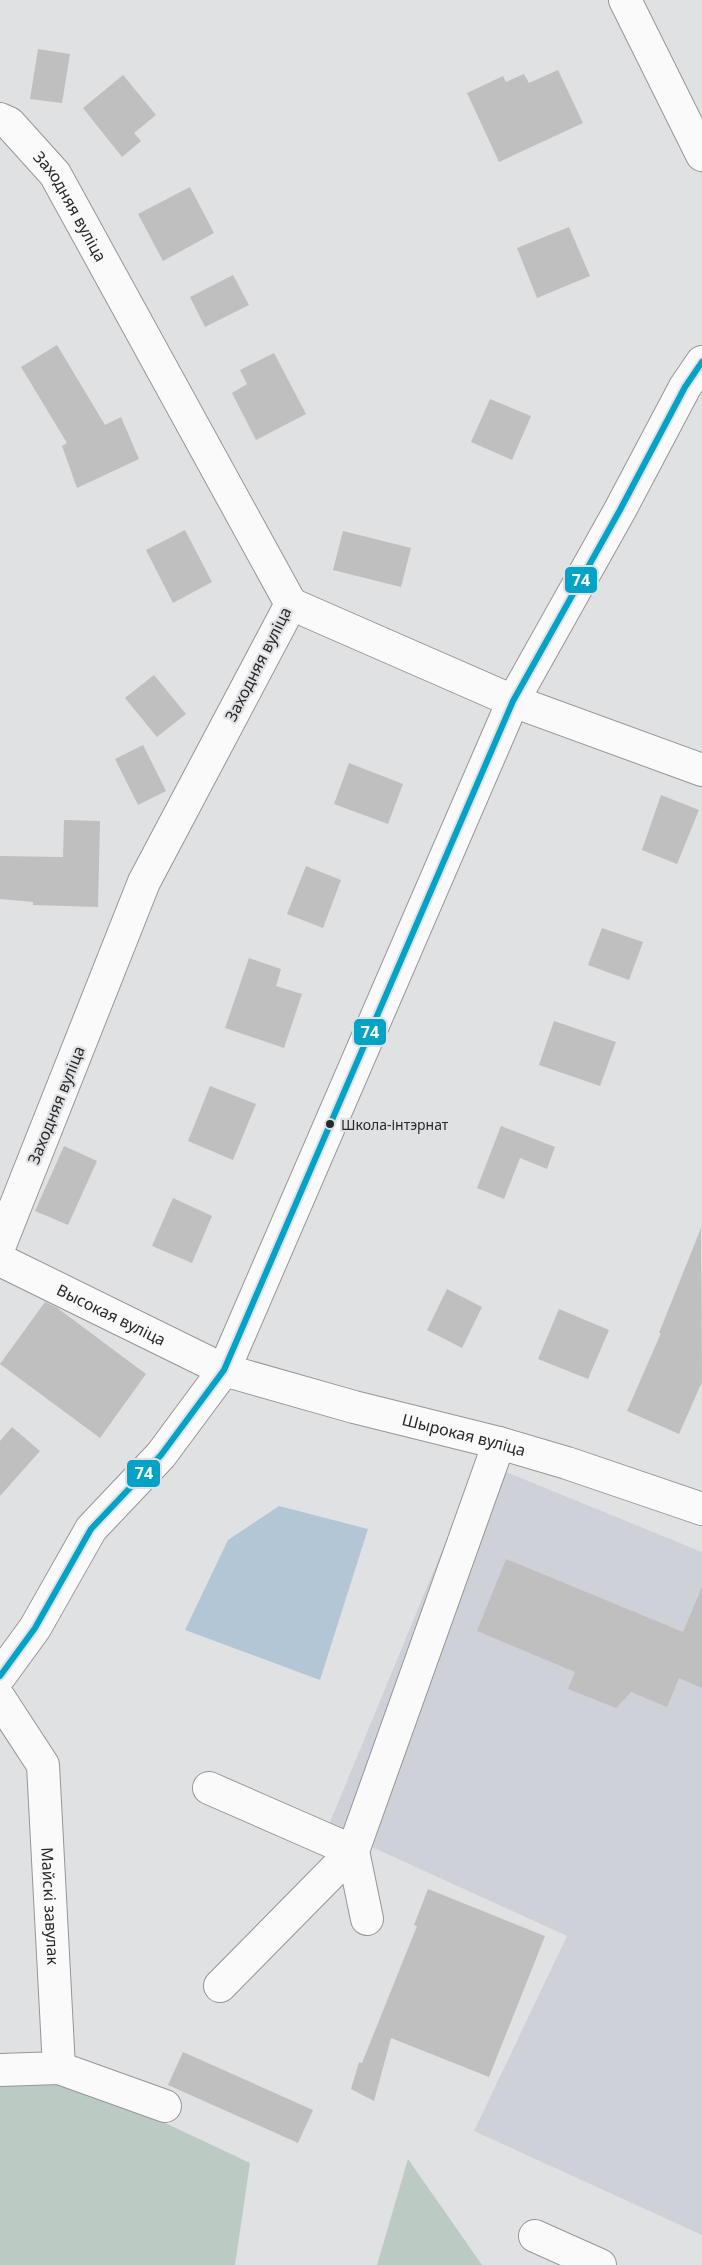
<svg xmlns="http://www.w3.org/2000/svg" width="702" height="2265" viewBox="0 0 702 2265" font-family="'Noto Sans',sans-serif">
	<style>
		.built { fill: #ced1d7 }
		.green { fill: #bbcbc3 }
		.water { fill: #b3c6d5 }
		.building { fill: #bfbfc0 }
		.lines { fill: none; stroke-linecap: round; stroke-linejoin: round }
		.minor-casing { stroke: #969698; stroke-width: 34 }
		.minor { stroke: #fafafb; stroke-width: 32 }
		.bus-1-casing { stroke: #dfe1e4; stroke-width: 10 }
		.bus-1 { stroke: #02a3c6; stroke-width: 6 }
		.bus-dot { fill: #29292a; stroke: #dfe1e4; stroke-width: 2 }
		.labels { text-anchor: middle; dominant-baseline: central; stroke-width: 4.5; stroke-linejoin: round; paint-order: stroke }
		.bus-label { font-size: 14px; fill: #29292a; stroke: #dfe1e4; text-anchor: start }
		.street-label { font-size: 16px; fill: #29292a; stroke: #dfe1e4 }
		.line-badge { stroke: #dfe1e4; stroke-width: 2 }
		.badge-label { font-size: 16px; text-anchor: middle; font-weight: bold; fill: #fff }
	</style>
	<rect width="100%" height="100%" fill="#e0e1e3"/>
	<path class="built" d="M479 1461 702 1552V2235L474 2131 567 1936 328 1827Z"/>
	<g class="green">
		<path d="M70 2078 250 2163 235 2265H0V2087Z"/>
		<path d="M408 2159 482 2265H377Z"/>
	</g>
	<path class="water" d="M279 1506 368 1529 320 1680 185 1630 228 1540Z"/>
	<g class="building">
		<path d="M38 49 70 54 62 103 30 99Z"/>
		<path d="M558 70 583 123 499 162 467 93 503 76 506 82 524 74 529 83Z"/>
		<path d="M123 75 156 115 134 133 141 141 122 157 83 108Z"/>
		<path d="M190 187 214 233 163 261 138 214Z"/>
		<path d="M569 227 590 276 537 298 517 248Z"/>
		<path d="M233 275 249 305 205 327 190 297Z"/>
		<path d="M57 345 105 425 121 417 139 459 77 488 62 446 67 443 21 367Z"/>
		<path d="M274 353 306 414 256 440 232 393 247 384 240 370Z"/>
		<path d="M490 399 531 416 512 460 471 442Z"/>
		<path d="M185 530 212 582 173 603 146 550Z"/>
		<path d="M343 531 411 548 401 587 333 570Z"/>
		<path d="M154 675 186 714 157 737 125 698Z"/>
		<path d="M143 745 166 791 138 805 115 759Z"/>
		<path d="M349 763 403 784 388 824 334 804Z"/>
		<path d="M661 795 699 810 677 864 642 850Z"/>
		<path d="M64 820 100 821 98 907 33 905V902L0 899V856L63 857Z"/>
		<path d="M306 866 341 880 323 928 287 914Z"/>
		<path d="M602 928 643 942 629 980 588 965Z"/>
		<path d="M249 958 281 969 276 986 302 994 284 1048 225 1028Z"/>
		<path d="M554 1021 616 1042 600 1086 539 1065Z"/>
		<path d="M210 1086 256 1104 233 1160 188 1141Z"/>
		<path d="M501 1126 555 1147 547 1169 520 1158 504 1199 477 1188Z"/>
		<path d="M64 1146 97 1161 68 1225 35 1211Z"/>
		<path d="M173 1198 212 1216 192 1263 152 1246Z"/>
		<path d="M701 1228 702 1382 679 1434 627 1411 661 1333H659Z"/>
		<path d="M447 1289 482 1307 462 1348 427 1330Z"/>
		<path d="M45 1302 56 1307 146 1374 100 1438 0 1364Z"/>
		<path d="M559 1309 609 1330 588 1379 538 1359Z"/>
		<path d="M12 1427 40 1451 0 1496V1441Z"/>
		<path d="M506 1559 683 1632 702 1587V1688L679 1678 667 1707 631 1692 616 1708 568 1689 575 1672 477 1631Z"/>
		<path d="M428 1889 545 1936 489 2077 391 2038 374 2101 351 2089 359 2062 362 2063 417 1926 414 1925Z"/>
		<path d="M183 2052 313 2110 298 2143 168 2085Z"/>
	</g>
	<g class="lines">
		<defs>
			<g id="minor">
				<path d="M625 0 702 155"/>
				<path id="s1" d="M0 119 9 123 55 174 291 604 144 882 0 1245"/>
				<path d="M291 604 513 701 702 770"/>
				<path id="s2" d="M0 1260 224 1370 354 1407 499 1443 567 1463 702 1509"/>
				<path d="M0 1676 35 1628 91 1529 161 1455 224 1370 513 701 620 510 685 387 702 362"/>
				<path id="s3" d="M0 1699 43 1765 59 2068 0 2070"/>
				<path d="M209 1788 353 1851 367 1919"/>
				<path d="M220 1986 353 1851 499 1443"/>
				<path d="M59 2068 165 2106"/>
				<path d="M535 2236 600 2265"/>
			</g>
		</defs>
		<use href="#minor" class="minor-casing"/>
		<use href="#minor" class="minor"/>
		<defs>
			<path id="bus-1" d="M0 1676 35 1628 91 1529 161 1455 224 1370 513 701 620 510 685 387 702 362"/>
		</defs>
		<use href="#bus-1" class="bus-1-casing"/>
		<use href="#bus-1" class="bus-1"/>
	</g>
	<circle class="bus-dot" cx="330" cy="1124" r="5"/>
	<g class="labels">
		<g class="bus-label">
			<text x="341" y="1124">Школа-інтэрнат</text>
		</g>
		<g class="street-label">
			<text stroke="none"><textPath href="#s1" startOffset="114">Заходняя вуліца</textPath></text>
			<text transform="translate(258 664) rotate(-63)">Заходняя вуліца</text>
			<text transform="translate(56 1105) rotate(-68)">Заходняя вуліца</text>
			<text stroke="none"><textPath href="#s2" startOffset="124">Высокая вуліца</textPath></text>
			<text stroke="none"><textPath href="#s2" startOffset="498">Шырокая вуліца</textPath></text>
			<text stroke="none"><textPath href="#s3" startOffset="220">Майскі завулак</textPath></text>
		</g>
	</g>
	<g class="line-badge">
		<rect x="564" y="566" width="34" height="28" rx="6" fill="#02a3c6"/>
		<rect x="353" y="1018" width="34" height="28" rx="6" fill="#02a3c6"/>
		<rect x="126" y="1459" width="35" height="29" rx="6" fill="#02a3c6"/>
	</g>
	<g class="badge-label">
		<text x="581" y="586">74</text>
		<text x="370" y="1038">74</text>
		<text x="144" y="1479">74</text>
	</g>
</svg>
